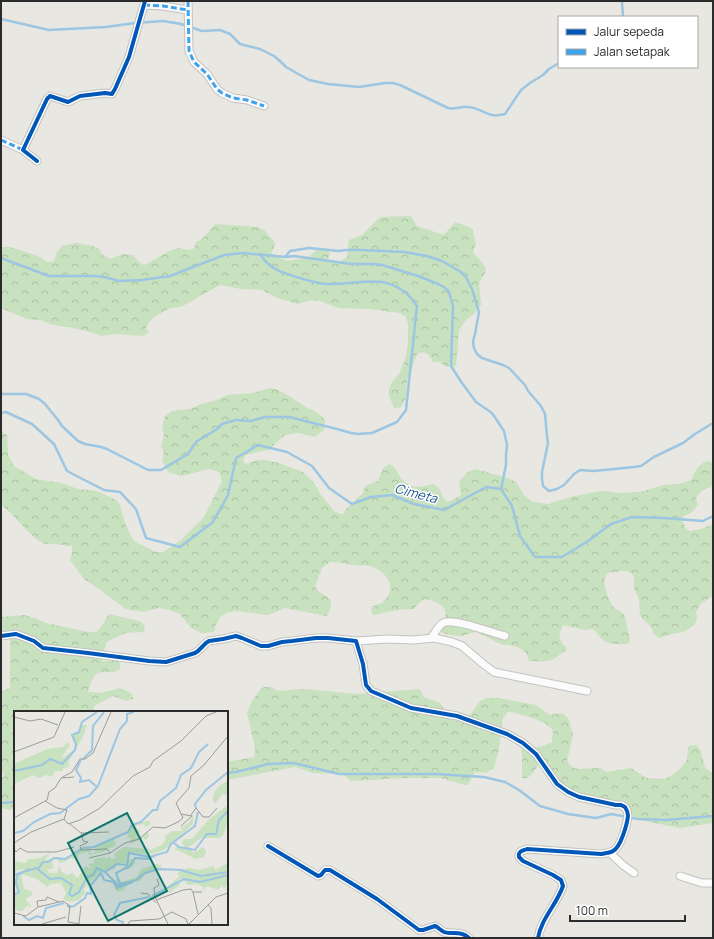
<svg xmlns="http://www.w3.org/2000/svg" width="714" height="939" viewBox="0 0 714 939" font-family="Manrope,sans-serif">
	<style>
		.forest { fill: url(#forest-crowns) }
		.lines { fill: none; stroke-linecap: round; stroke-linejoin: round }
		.stream { stroke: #9dc6e2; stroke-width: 2.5 }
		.street-casing { stroke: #c2c2c1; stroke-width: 9 }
		.street { stroke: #fcfbfb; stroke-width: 7 }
		.quiet { stroke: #3ea3eb; stroke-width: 3; stroke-dasharray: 6 3; stroke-linecap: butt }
		.cycleway-casing { stroke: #fff; stroke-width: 6 }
		.cycleway { stroke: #0057b8; stroke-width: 4 }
		.labels { text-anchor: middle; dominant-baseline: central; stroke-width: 3; stroke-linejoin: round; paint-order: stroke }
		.water-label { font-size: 13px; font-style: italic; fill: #1b568f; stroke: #fff }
		.inset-river { fill: none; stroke: #9dc6e2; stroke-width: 2 }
		.inset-road { fill: none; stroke: #9c9c99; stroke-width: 1 }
		.view { fill: #0f766e; fill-opacity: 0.15; stroke: #0f766e; stroke-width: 2 }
		.inset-edge { fill: none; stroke: #2b2b2b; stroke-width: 2 }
	</style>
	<defs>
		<pattern id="forest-crowns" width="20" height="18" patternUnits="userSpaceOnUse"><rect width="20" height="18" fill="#c8e1be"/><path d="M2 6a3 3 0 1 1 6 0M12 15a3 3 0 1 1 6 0" fill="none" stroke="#acc1a3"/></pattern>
	</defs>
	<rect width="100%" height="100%" fill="#e8e7e2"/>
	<g class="forest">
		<path d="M409 216 412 217 417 226 444 235 453 224 456 222 471 228 473 231 476 244 473 250 474 254 480 260 486 269 485 273 479 283 481 305 474 314 466 320 459 330 456 366 446 367 440 362H433C430 354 425 350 417 354L407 382 406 397 401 407 394 408 389 395V389L392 382 399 374 405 360 408 345V324L406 317 400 313 368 309 339 308 319 301 312 300 297 304 275 297 262 290 241 289 220 285 181 307 170 308 154 317 149 322 146 328 149 332 143 336 116 334 101 336 91 332 68 327 53 325 40 320 27 319 1 308V247H10L38 256 48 262H52L55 260 56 253 62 246 76 243 93 246 99 249 103 255 110 259 123 254 133 255 140 263 144 265C154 261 162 254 172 250 174 249 176 249 178 248 185 248 187 252 194 248L196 242 202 239 215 224 258 227 265 231 273 240 275 243 274 247 271 253 287 261 309 257 317 249 327 248 330 254 328 260C337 266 338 263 347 257L349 240 362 235 380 217Z"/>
		<path d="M271 388C284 391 293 399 304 406 312 411 319 412 325 420L324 430 315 437 299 433 285 435 268 450 248 454 245 456 243 461 246 464 257 460H264L279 463 303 472 315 484 321 495 334 511 340 514H343L346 509 363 493 365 486 378 481 383 468 389 464C399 469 395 471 401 478 410 490 421 487 433 484L439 488 444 499 447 501H451L461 495 459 482 461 479 468 472 475 469 508 478 516 482 524 495 533 502 548 504 574 496 603 491 618 493 640 492 664 485 679 484 691 480C695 472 699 462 709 461L713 463V486L702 490 696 498 698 505 691 513 683 516V523L686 529 690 531 701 529 713 524V596L700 604 696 612 697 618 696 622 689 629 683 632 672 634 659 638C652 634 654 631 650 626 647 622 642 620 640 614 639 610 640 604 639 599 638 595 635 592 634 588 633 581 637 576 629 572 625 570 621 571 617 572 614 572 610 572 608 573 600 579 608 599 612 605 615 610 620 610 624 614L629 635 630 638C629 641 630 642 627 644 622 645 608 644 604 641 600 638 597 632 593 629L585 630 573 627 563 625 559 635 563 645 566 647V651C561 652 559 656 555 658 548 663 537 661 529 661 528 658 527 654 525 652 520 647 510 644 503 645L476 632C471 632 467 635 462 636 456 636 447 635 441 632 443 626 447 617 445 610 443 604 429 598 423 600 419 602 416 606 414 609 405 609 396 610 387 612 382 612 379 615 374 615L371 612C372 605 376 605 382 603 384 601 386 598 388 596 396 583 382 569 370 566 365 565 359 566 354 565 346 564 338 562 330 562L322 568 315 586 318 591 330 599 331 606 327 616 285 608 268 615 238 611C222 612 218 617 214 632L201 633 191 628 180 614 169 610 159 608 143 612 126 609 96 587 84 579 70 560 72 553V546C66 546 59 544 53 544 52 544 47 544 46 544 32 541 14 513 1 505V431L7 435 8 455 14 466 36 479 61 483 78 489 97 491 116 500 120 505 125 523 133 540 139 544 156 552H163L180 541 204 517 222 481 219 472 209 469 181 476 168 472 162 460 164 453 161 446 164 436 162 426 165 416 172 411 190 409 204 403 214 401 228 395 252 393Z"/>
		<path d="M109 614 142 622 145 629 144 632 125 633 107 642 103 653 102 661H118L120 664V669C111 674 113 672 105 672 92 671 91 683 88 692L101 693 120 688 131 693 133 698V699L127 701 113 696 94 706 93 712H15V808L10 810 1 808V780L4 776 3 772 1 771V691L10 688V632L1 630V617L24 615 35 618 46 623 88 632H96L101 627Z"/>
		<path d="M264 687H272L277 691 304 689 357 694 420 689 424 697 440 703 446 712 456 711 470 715 480 701 487 698H499L536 705 550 715 562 713 568 718 573 734 567 761 572 767 578 769 600 768 606 772 631 768 646 778 664 779 671 776 680 769 687 760 688 746 696 745 701 751 705 768 713 773V823L680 828 635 819 630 809 624 807 597 806 561 782 544 763C542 764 540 765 538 766 532 772 532 779 522 778V756L520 744C535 748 538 749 552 742 552 739 553 735 553 732 551 721 521 715 511 712H508L503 718 499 749 494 768 486 773 475 772 468 785H465L441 778H403L351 781 346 776 339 774 313 773 295 767 227 780V762L254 757 255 748 247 713 251 703 259 691Z"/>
	</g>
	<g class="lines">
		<g class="stream">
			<path d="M622 1 623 17"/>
			<path d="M1 19 49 30 106 27 135 23 163 21 181 24 202 31 220 30 230 34 240 44 260 49 274 56 280 61 286 67 309 80 328 84 359 87 385 83H393L400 85 448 108C455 110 461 106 467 107 477 107 484 113 492 115 496 116 501 115 505 114L521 90 530 83 543 75 549 69 559 63"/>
			<path d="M286 256 290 251 309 248 339 251 346 250H361L404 252 427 256 442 261 461 272 466 277 472 289 479 312 475 334 473 341 474 348 477 354 482 358 503 365 509 368 525 385 528 391 541 406 545 414 547 436 548 443 542 472V479L543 486 549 491 557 489 564 485 574 474 580 470 594 471 634 467 641 466 654 457 683 443 695 434 713 423"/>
			<path d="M1 258 49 276H96L104 277 119 281 142 280 170 276 224 255 243 253 286 257 294 256 351 264H374L382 265 418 276 438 284 444 287 449 292 453 306 451 366 462 383 476 402 492 413 504 431 507 445 506 455V465L501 489"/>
			<path d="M1 394H26L39 399 45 404 58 420 62 426 78 441 85 444 101 447 107 449 148 470H161L188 454 196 442 217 429 222 424 236 420 251 421 265 417H289L337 429 351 433 358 434 372 433 397 422 406 410 417 306C410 294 396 284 382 282 364 280 345 285 326 284 314 283 300 278 287 274 277 271 266 264 260 254"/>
			<path d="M1 413 6 412 32 424 54 444 67 471 104 490 120 492 136 509 146 538 180 547 213 522 228 495 236 458 258 445 287 452 312 466 329 488 352 504 371 497 392 495 414 504 444 510 486 487 501 489 512 506 520 536 535 557H562L588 541 611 524 632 517 664 518 703 521 713 516"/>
			<path d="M227 773 236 772 268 764 294 763 339 774H436L484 777 505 782 519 790 540 806 568 814 596 818 611 814 638 819 666 820 713 816"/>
			<path d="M1 803 15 802"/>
		</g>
		<defs>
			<g id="street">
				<path d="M188 1 189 51 194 62 207 74 217 89 222 93 233 98 247 100 264 106"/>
				<path d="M144 5 163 6 188 10"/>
				<path d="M1 140 23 150"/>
				<path d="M37 161 23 150 47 99 50 96 68 102 80 96 105 93 112 94 115 89 129 57 145 1"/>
				<path d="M1 636 16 634 34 641 43 648 88 653 149 661 166 662 195 653 198 651 206 643 209 641 223 639 236 636 242 638 261 646H268L282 642 292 641 316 638H328L356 641 363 664 366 685 371 691 411 708 457 716 507 734 523 743 536 754 557 784 568 792 579 797 616 805H621L625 807C627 810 628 813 628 816 627 824 621 847 613 851 610 853 605 853 601 854L527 849C522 851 518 851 519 857L523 861 553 875 561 880 563 886C557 904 541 919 538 938"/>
				<path d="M431 638C435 633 438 626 443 623 452 617 493 633 505 636"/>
				<path d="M356 641 388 639 413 640 434 638 452 642 462 646 482 663 494 672 587 691"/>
				<path d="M268 846 318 876 321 875 325 870H330L377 899 419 930H423L435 926C438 927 440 930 444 932 452 935 461 930 469 938"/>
				<path d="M610 853 624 866 634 873"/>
				<path d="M680 876 702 883H713"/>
			</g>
		</defs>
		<use href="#street" class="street-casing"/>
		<use href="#street" class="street"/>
		<g class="quiet">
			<path d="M188 1 189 51 194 62 207 74 217 89 222 93 233 98 247 100 264 106"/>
			<path d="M144 5 163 6 188 10"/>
			<path d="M1 140 23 150"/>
		</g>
		<defs>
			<g id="cycleway">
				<path d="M37 161 23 150 47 99 50 96 68 102 80 96 105 93 112 94 115 89 129 57 145 1"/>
				<path d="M1 636 16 634 34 641 43 648 88 653 149 661 166 662 195 653 198 651 206 643 209 641 223 639 236 636 242 638 261 646H268L282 642 292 641 316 638H328L356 641 363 664 366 685 371 691 411 708 457 716 507 734 523 743 536 754 557 784 568 792 579 797 616 805H621L625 807C627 810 628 813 628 816 627 824 621 847 613 851 610 853 605 853 601 854L527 849C522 851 518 851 519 857L523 861 553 875 561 880 563 886C557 904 541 919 538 938"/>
				<path d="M268 846 318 876 321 875 325 870H330L377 899 419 930H423L435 926C438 927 440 930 444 932 452 935 461 930 469 938"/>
			</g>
		</defs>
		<use href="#cycleway" class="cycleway-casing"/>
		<use href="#cycleway" class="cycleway"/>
	</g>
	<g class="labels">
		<g class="water-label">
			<text transform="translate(416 493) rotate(15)">Cimeta</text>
		</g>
	</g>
	<g transform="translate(14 711)">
		<rect width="214" height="214" fill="#e8e7e2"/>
		<path d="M68 14H73L69 26 54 51 55 56 49 57V60H41L37 66 32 64 25 67 19 64 0 73V53L33 38 49 36 54 31 56 34 47 47 50 46 60 39 62 34 58 25 65 21ZM214 70V85L209 82 201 93 199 88 200 82 204 76ZM214 94V111L209 124 205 127H187L175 136 179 142 189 136 192 140 190 146 182 148 161 138 163 135 172 139 168 131 170 128H178L195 108ZM179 103V113L150 139 135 144 117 141 114 149 119 148 122 152 114 159 108 158 113 152H103L101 158 86 161 75 172 73 165 71 170 74 174 69 179 72 181 65 189 55 191 49 188 52 182 47 172 37 173 33 176 23 168 7 163 10 178 17 180 19 184 11 188 18 196 13 195 8 200 0 199V183L3 182 0 169 6 160 12 158 3 159 0 164V150L12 152 15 148H23L36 142 31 149 38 148 39 158H33L35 162H43L45 154 47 160 53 164 58 162 64 167 71 155 78 158 74 153 80 152V148L90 146 92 148 96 145 97 148 102 147 100 143 110 136 132 138 133 136 136 139 148 134 151 129V125L159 120H170L167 117 176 111ZM134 110 137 111 133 116 129 113 120 115 127 121 123 123 126 128 134 121 135 126 131 129 129 127 115 134 117 131 116 126 113 128 114 123 106 124 104 126 107 129 103 126 100 128 102 134 89 141 76 144 73 141 65 143 64 148 60 146 61 149 58 147 47 152 44 150 42 146 51 147 66 139 77 137 76 143 81 142V135L114 121 118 113ZM214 148V173L210 178 208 174 204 179 194 175 189 179V176L183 173 174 174 168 167 164 169 166 174 155 182 154 175 166 165 163 163 166 160 174 157 185 159 199 155 206 166 202 158 212 153ZM143 153 147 154V157L155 159 138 160 130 164 126 170 114 172 110 179 104 181 101 178 100 169 103 168V163L107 171 123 166 127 158Z" fill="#c8e1be"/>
		<path class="inset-river" d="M69 48 78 39 79 15 90 1M67 49 62 59 67 67 66 71 75 69 83 76M0 60 28 54 36 48 48 53 61 39 62 33 58 24 65 21 68 11 83 1M182 97 181 93 192 79 214 61M0 122 9 120 20 111 36 103 46 102 65 88 75 85 84 75 106 18 113 10V3L120 1M160 132 165 136 181 139 193 123H202L205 109 214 100M24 158 29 151H34L40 147 51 148 69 137 80 136 114 121 118 114 127 111 139 99H143L146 90 162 77 167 64 177 57 185 41 194 33M91 161 105 175 122 169 131 162 145 158 167 159 187 165 214 161M0 164 22 157 36 168 47 167 58 174 55 183 58 185 65 181 73 166 79 164 83 157 91 161 103 153 113 154 115 142 135 146 153 141 157 133 181 115 184 101M120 170 106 173 102 162 116 155 121 147 134 148 142 144M0 184 5 181 2 172 3 164 16 158M138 185 170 168 186 171 214 164M53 194 55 196 60 195 71 187 73 182 77 183 76 175 87 162 90 169 99 171 103 177 119 171M9 205 15 209 23 205 29 207 32 197 50 192M108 213 109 211 103 209 100 204 106 192 135 186"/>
		<path class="inset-road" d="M0 6 16 10 27 8 44 14M0 41 40 26 51 1M48 67 60 66M31 90 43 97 53 99 50 108 54 113 66 109 86 97 119 65 136 56 139 50 167 30 192 5 202 1M177 104 182 97 189 106H195L203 97M0 107 33 89 35 81 41 77 47 67 58 61 66 48H71L79 42 97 1M56 113 68 123 69 130 74 131 66 135 67 139 93 138 96 142 111 132 125 128 139 116 151 117 164 111 169 107 162 92 175 77 177 65 190 54 214 25M167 115 178 105 167 103M67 122 95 121M0 132 17 121 50 108M0 138 2 141 6 137 13 141H42L60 136M75 147 96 142M143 168 145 174 140 177 141 186 154 213M179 181 184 203M127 182 134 183 142 192M142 189 169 179 177 178 179 181H188M194 194 197 197 198 213M24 196 23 190 32 189 33 186 45 191M0 202 12 205 24 196 49 190 56 195 54 211 66 213M65 212 67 195M28 213 52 206M114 213 116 210 145 208 158 201 172 208 174 213M175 213 202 186 214 182"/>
		<path class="view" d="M113 102 153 180 94 210 54 132Z"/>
		<rect width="214" height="214" class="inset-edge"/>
	</g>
	<rect width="714" height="939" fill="none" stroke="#2b2b2b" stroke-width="4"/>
	<rect x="558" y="16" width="140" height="52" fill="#ffffff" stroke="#aaaaaa"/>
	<rect x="566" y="29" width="20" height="6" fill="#0057b8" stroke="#aaaaaa"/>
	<text x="594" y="36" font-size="12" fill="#2b2b2b">Jalur sepeda</text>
	<rect x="566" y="49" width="20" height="6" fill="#3ea3eb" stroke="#aaaaaa"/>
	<text x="594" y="56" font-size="12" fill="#2b2b2b">Jalan setapak</text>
	<path d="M570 915v6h115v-6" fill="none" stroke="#2b2b2b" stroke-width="2"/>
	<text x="576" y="915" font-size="12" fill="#2b2b2b" stroke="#ffffff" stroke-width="3" paint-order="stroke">100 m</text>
</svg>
